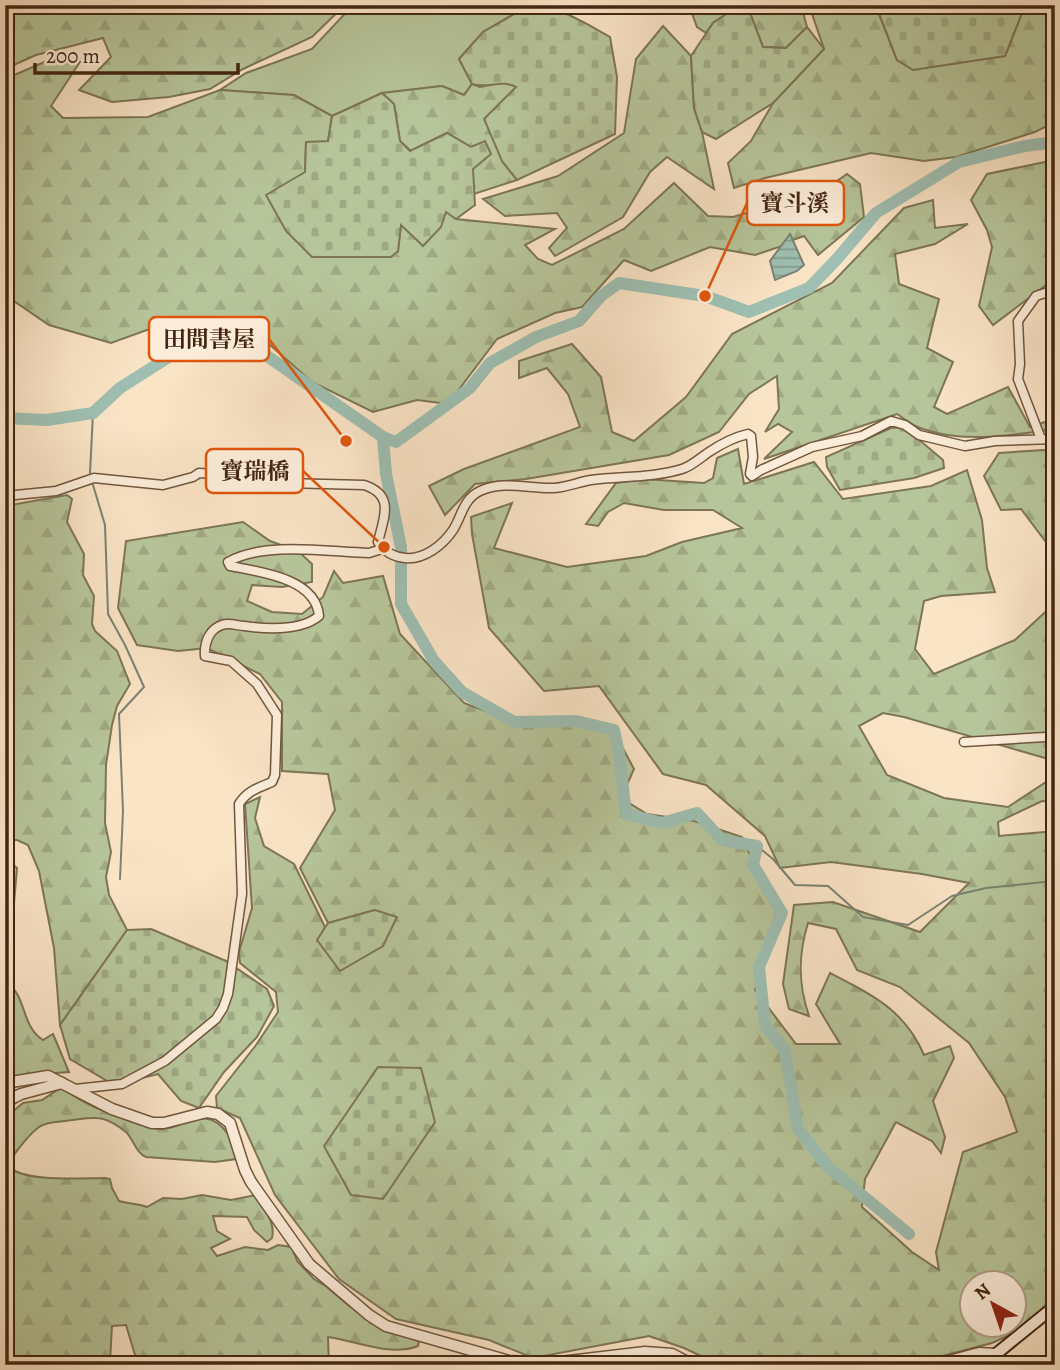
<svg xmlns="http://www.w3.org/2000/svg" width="1060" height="1370" viewBox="0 0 1060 1370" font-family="Alegreya,'Noto Serif TC',serif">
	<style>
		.green { fill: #b7c59a; stroke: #7d7656; stroke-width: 2 }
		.forest { fill: url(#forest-firs); stroke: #7d7656; stroke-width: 2; fill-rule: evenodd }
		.cemetery { fill: url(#cemetery-stones); stroke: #7d7656; stroke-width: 2 }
		.water { fill: url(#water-rules); stroke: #7a8272; stroke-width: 2 }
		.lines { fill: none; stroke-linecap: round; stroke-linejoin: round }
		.stream { stroke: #7a8272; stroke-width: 2 }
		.river { stroke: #9ebfb2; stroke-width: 12 }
		.minor-casing { stroke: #71563f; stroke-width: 11 }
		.tertiary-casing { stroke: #71563f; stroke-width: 13 }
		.secondary-casing { stroke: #432612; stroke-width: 14 }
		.minor { stroke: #fcedda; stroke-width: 8 }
		.tertiary { stroke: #fcedda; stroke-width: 10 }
		.secondary { stroke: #fcedda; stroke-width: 10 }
		.leader { fill: none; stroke: #e0560c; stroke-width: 2.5 }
		.callout-dot { fill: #e0560c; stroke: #fcedda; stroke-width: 2.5 }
		.callout { fill: #fcedda; stroke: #e0560c; stroke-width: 2.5 }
		.callout-label { font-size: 23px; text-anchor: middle; font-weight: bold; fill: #432612 }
	</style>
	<defs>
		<pattern id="forest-firs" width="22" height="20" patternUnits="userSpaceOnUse" patternTransform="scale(1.75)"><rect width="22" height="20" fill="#b7c59a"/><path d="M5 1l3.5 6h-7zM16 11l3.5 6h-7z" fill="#9fa984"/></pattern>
		<pattern id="cemetery-stones" width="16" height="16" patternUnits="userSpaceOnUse" patternTransform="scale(1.75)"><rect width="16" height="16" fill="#b7c59a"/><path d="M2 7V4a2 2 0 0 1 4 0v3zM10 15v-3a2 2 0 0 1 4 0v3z" fill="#9fa984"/></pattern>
		<pattern id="water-rules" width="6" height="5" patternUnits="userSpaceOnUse" patternTransform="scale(1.75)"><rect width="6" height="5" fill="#9ebfb2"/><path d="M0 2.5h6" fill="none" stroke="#829b8f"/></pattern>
	</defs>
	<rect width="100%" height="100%" fill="#fae4c6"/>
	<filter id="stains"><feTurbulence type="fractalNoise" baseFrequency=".00286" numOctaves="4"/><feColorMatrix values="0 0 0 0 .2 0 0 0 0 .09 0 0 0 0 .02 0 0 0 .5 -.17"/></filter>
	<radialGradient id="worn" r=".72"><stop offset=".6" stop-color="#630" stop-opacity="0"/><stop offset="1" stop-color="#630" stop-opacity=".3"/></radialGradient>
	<path class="green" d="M353 5H530L483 32 459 59 472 84 464 95 442 86 382 93 332 116 294 95 220 90 246 73 312 49Z"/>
	<g class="forest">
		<path d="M5 5H345L312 37 243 69 210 89 169 97 112 102 79 90 111 57 103 38 36 55 5 69Z"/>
		<path d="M689 5H740L713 23 706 33 697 27Z"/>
		<path d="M747 5H801L807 27 786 48 763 47Z"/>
		<path d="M809 5H879L877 9 897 60 1005 56 1022 13 1029 5H1055V122L1035 132 956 157 924 161 871 153 765 178 734 188 728 163 751 141 773 103 824 49Z"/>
		<path d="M663 26 691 56 694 108 702 132 714 189 667 157 650 172 623 217 555 256 549 248 567 228 557 213 505 216 483 199 558 176 624 133 636 59Z"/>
		<path d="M49 60 80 62 51 106 63 118 148 117 220 90 294 95 332 116 328 142H306L305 172 398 251 401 224 446 211 456 219 555 229 525 245 538 259 552 265 624 229 674 183 708 216 733 217 827 188 847 174 860 184 864 217 818 255 804 236 793 240 790 235 782 246 755 255 710 247 651 271 624 260 582 307 555 313 497 339 448 404 417 400 373 412 312 382 244 322 183 317 111 343 49 325 5 295V208L14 187 5 171V79Z"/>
		<path d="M506 82 517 87 502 161 517 180 474 194 471 147 447 133 411 151 400 141 394 104 382 93 442 86 464 95 472 84 480 87Z"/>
		<path d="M1055 160V288L1046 285 993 325 979 306 992 247 987 230 971 200 987 174Z"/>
		<path d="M933 200 935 228 968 224 935 244 895 254 899 284 939 299 927 348 953 362 934 407 947 414 1008 387 1030 427 1051 420 1055 414V429C1012 435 962 444 920 428 912 425 904 419 897 414L764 459 792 432 778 424 765 432 779 409 777 376 749 394 719 432 669 455 526 479 475 484 445 515 429 486 464 469 580 427 568 394 547 368 519 378V361L572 344 601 377 612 432 634 441 686 397 732 334 832 283 904 208Z"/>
		<path d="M738 449 744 484 814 462 843 499 931 486 967 470 982 520 987 568 995 592 941 596 924 601 915 649 934 674 1015 640 1055 603V761L904 717 883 713 859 726 887 775 944 798 1008 807 1055 776V802L1042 801 998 822 999 836 1055 831V1299L1012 1334 992 1343 908 1365H720L684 1348 649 1336 533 1358 489 1340 396 1319 339 1279 275 1195 240 1118 217 1108 216 1096 256 1045 278 1012 276 992 240 963 239 952 252 908 245 804 260 797 255 818 264 846 294 864 325 927 318 940 375 910 328 923 300 868 335 810 328 774 282 771V702L260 674 207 648 178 651 137 645 118 608 126 541 243 522 270 541 298 551 312 564V582L282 587 252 585 247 601 272 612 302 614 323 597 334 571 343 583 383 576 400 634 464 703 511 721 561 722 612 728 634 769 621 798 647 814 694 821 742 837 754 864 779 902 755 990 796 1044H840L816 1004 830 973C871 994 905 1010 924 1055L950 1046 954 1058 933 1101 945 1137 941 1153 932 1141 896 1122 865 1179 862 1207 912 1252 939 1270 936 1252 963 1152 1017 1132 1005 1097 969 1043 900 987 857 970 836 929 808 923C798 955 798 984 809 1016L789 1009 783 984 794 905 833 902 920 932 969 883 922 874 831 862 780 868 765 836 706 785 663 774 599 686 544 691 489 628 472 534 471 517 512 503 494 548 567 567 646 556 682 542 742 528 713 510H664L624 503 608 512 598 526 586 524 616 483 643 479 704 483 713 478 717 458ZM972 1282H1014V1324H972Z"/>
		<path d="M1043 450 1055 452V554L1021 509 1001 510 984 476 999 453Z"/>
		<path d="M67 495 72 499 67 522 84 554 83 575 94 596 92 624 95 631 117 651 130 684 117 706 112 725 106 765 105 823 111 852 106 877 109 895 127 930 60 1025 54 948 39 871 28 845 17 840H5V506Z"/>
		<path d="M5 864H12L17 868 14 903 8 920 10 949 5 958Z"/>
		<path d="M6 982C27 995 21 1027 43 1040L53 1034 69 1072 41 1074 5 1081Z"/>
		<path d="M33 1087 9 1109 11 1113 23 1103 42 1100 59 1089H64C85 1105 107 1114 133 1120 140 1122 146 1127 153 1128 180 1135 203 1099 228 1134 233 1141 237 1151 236 1159L215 1162 146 1157C136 1153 134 1140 126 1132 101 1112 93 1118 65 1121 56 1122 46 1122 39 1127 27 1136 15 1153 7 1165 22 1183 82 1178 105 1178L110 1179 112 1188 119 1201C129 1204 137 1203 147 1207L163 1198 182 1199 202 1195 231 1200 256 1195C263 1211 276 1220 272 1238L267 1242 254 1230 247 1217 213 1216 217 1231 230 1239 211 1248 217 1256 245 1247 268 1250 278 1245 292 1247 297 1261 314 1279 327 1287 348 1305 415 1338 419 1341 418 1346C390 1357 357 1341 328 1337L329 1365H138L126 1325 112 1326 110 1362 108 1365H5V1092Z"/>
	</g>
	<g class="cemetery">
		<path d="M530 5C557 5 587 24 610 37L617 77 615 134 517 180 502 161 484 119 516 87C501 79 487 89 472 84L459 59 483 32Z"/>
		<path d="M740 5H747L763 47 786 48 807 27 824 49 773 103 716 139 702 132 694 108 691 56 713 23Z"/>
		<path d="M879 5H1029L1022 13 1005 56 913 70 897 60 877 8Z"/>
		<path d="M382 93 394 104 400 141 410 151 447 133 471 147 485 141 491 154 473 169 475 205 456 219 446 212 441 227 423 246 401 225 398 251 391 257H312L286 231 266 195 305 172 306 142 328 141 332 116Z"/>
		<path d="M904 427 943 460 944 468 914 478 840 490 827 467 826 457 891 428Z"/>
		<path d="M375 910 397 917 383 946 340 971 317 940 328 923Z"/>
		<path d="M151 929 226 961 267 989 274 1006 257 1037 224 1072 199 1108 181 1101 158 1074 114 1085 70 1059 60 1025 127 930Z"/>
		<path d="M378 1067 421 1068 435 1122 383 1199 351 1195 324 1146Z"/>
	</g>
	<path class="water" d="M790 234 804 265 797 271 775 280 770 261Z"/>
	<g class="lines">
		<g class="stream">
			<path d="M90 473 93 413"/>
			<path d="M93 485 105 525 108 614 125 645 144 687 119 714 123 811 120 879"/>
			<path d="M757 846 773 859 795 885 828 886 863 917 908 925 952 896 986 888 1044 882"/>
		</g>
		<g class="river">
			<path d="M5 418 47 420 93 413 120 388 205 334 254 347 383 437 396 442 470 388 490 363 536 337 579 321 601 296 619 283 705 296 749 312 809 288 837 259 876 213 959 162 1025 146 1055 142"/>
			<path d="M383 437 386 474 401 547V604L434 661 462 692 514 722 576 721 614 730 619 753 626 814 662 823 697 813 722 840 757 846 753 865 782 913 759 967 765 1025 785 1051 798 1129 828 1167 909 1234"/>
		</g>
		<defs>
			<g id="minor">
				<path d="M1041 439 1018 379 1020 364 1018 321 1036 296 1051 291 1055 292"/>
				<path d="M5 496 56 491 94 478 163 485 193 477 199 473 215 474 240 482 364 485C395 495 384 517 378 542 384 551 394 557 405 558 424 560 443 545 453 530 462 516 463 499 480 491 504 480 529 489 554 488 567 487 579 482 591 480 621 476 653 478 682 469 692 466 700 458 709 452 721 444 735 437 748 434L751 436 753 457 750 474 752 476 761 470 812 447 862 436 891 421 905 425 919 435 965 446 995 441 1055 439"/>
				<path d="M964 742 1045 737 1055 734"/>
				<path d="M75 1089 122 1084 165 1061 216 1019 223 1008 228 994 242 894 239 804C247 791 258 788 272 782L275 775 277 715 257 684 231 661 205 656C204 643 209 629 222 625 230 622 237 626 244 626 266 629 301 631 319 616 316 578 260 572 230 566L228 562C264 541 328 552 369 553L382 549"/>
			</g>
			<g id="tertiary">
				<path d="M5 1083 48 1076 112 1109 152 1123H164L207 1112 218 1114 230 1123 245 1170 251 1182 309 1264 369 1315 386 1326 509 1361 552 1363 645 1352 672 1354 693 1365"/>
				<path d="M5 1102 21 1094 62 1083"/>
				<path d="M934 1365 979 1353 996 1354"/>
			</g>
			<path id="secondary" d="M991 1365 996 1354 1055 1306"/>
		</defs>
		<use href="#minor" class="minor-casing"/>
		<use href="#tertiary" class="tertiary-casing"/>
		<use href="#secondary" class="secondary-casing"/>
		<use href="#minor" class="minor"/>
		<use href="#tertiary" class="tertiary"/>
		<use href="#secondary" class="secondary"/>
	</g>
	<path class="leader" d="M705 296L747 203M346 441L269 339M384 547L303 471"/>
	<g class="callout-dot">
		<circle cx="705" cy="296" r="7"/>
		<circle cx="346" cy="441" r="7"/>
		<circle cx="384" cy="547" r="7"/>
	</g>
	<g class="callout">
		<rect x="747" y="181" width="97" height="44" rx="7"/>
		<rect x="149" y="317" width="120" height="44" rx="7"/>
		<rect x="206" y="449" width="97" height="44" rx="7"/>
	</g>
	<g class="callout-label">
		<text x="795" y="211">寶斗溪</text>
		<text x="209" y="347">田間書屋</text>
		<text x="255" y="479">寶瑞橋</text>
	</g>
	<rect width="1060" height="1370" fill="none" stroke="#fae4c6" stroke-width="28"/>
	<rect x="7" y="7" width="1046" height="1356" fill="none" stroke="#432612" stroke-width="3.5"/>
	<rect x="14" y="14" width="1032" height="1342" fill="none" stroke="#432612" stroke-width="2"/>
	<g transform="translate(993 1304) rotate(320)"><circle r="33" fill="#fcedda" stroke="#b29d8a" stroke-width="2"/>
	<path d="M0-5L12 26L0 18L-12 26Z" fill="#8f2418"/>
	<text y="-10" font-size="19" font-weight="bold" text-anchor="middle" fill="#432612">N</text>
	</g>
	<path d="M35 63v10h203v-10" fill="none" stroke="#432612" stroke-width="3.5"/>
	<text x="46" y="63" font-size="21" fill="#432612" stroke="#fcedda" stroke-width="5" paint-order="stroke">200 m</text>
	<rect width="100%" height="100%" filter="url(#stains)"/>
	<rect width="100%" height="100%" fill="url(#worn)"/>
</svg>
